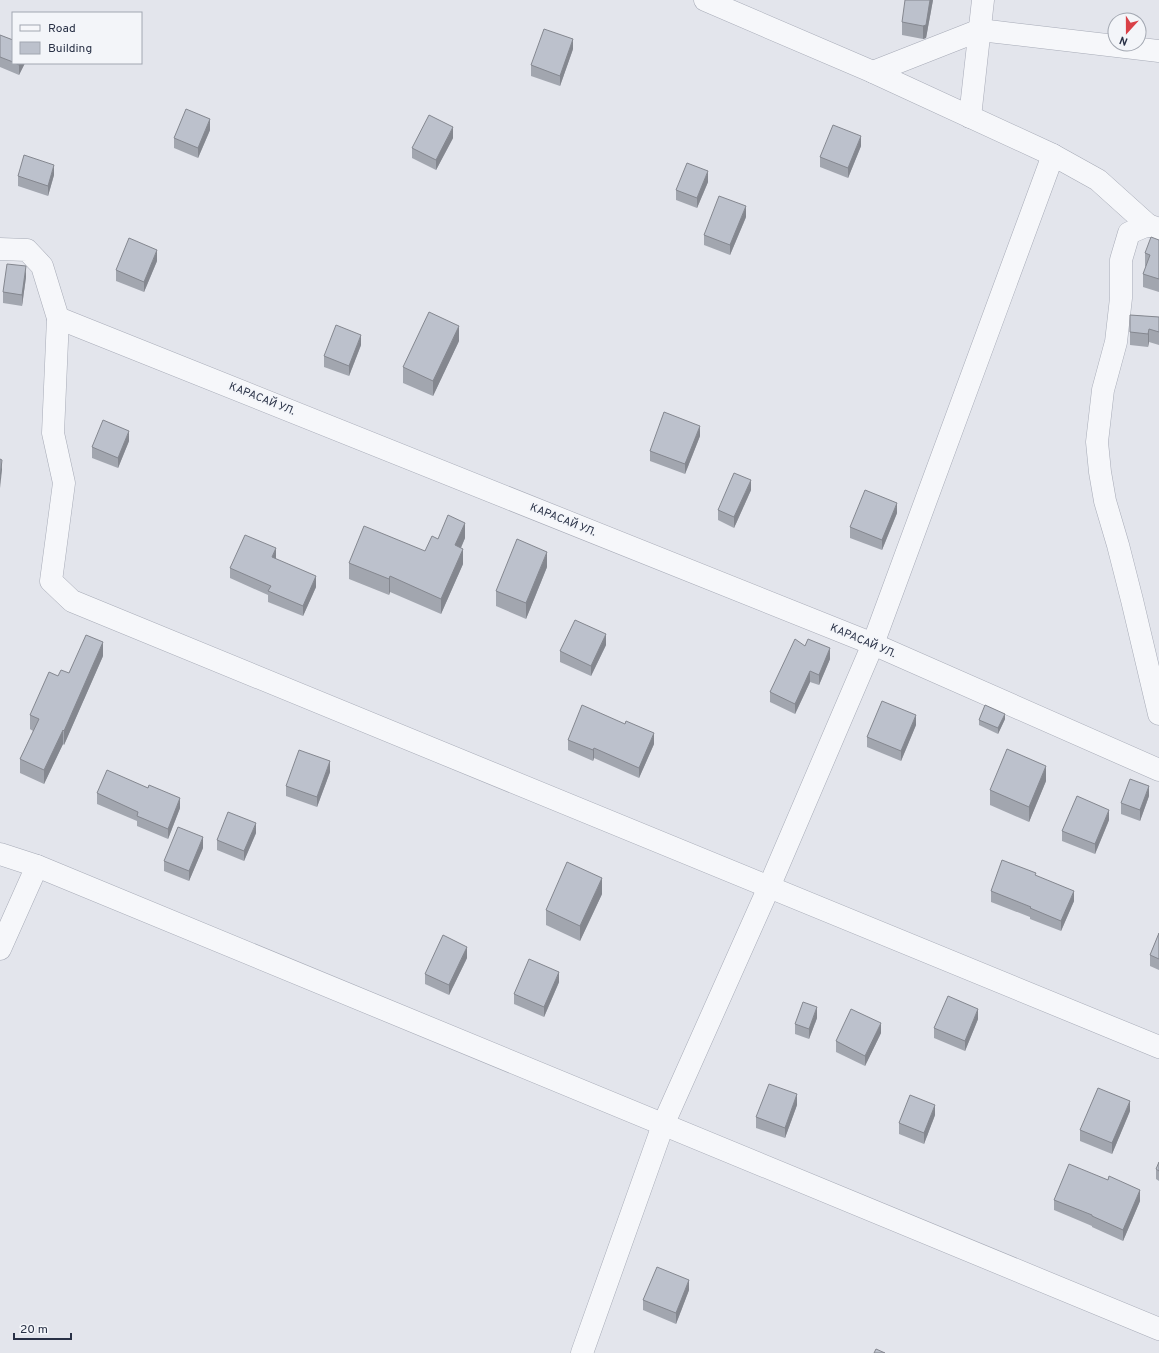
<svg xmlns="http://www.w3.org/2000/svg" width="1159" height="1353" viewBox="0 0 1159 1353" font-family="Overpass,sans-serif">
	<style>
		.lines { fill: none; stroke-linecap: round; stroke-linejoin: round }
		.minor-casing { stroke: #a7abb7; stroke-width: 23 }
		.minor { stroke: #f6f7fa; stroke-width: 22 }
		.wall { fill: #a2a6af }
		.shaded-wall { fill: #84878f }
		.building { fill: #bcc1cc; stroke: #84878f }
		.labels { text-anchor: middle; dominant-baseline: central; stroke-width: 3.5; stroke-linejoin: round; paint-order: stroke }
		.street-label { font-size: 11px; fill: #293146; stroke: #f3f5f9 }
	</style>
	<rect width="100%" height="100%" fill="#e3e5ec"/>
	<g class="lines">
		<defs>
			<g id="minor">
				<path d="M705 0 873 72 1053 155 1098 180 1148 225"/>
				<path d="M873 72 980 30 1159 51"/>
				<path d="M970 117 983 0"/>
				<path d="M1159 229 1148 225 1129 233 1121 260V298L1116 342 1103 390 1097 442 1100 472 1105 501 1118 545 1132 600 1159 714"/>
				<path d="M0 249 27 250 42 266 58 318 873 644 1159 770"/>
				<path d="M58 318 53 433 64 483 51 581 72 601 1159 1047"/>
				<path d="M0 854 37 866 1159 1329"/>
				<path d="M0 949 37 866"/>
				<path d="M582 1353 663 1125 769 887 873 644 1053 155"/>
			</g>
		</defs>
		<use href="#minor" class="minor-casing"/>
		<use href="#minor" class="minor"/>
	</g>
	<g class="wall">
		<path d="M933 0 926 38 923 39 902 35V22Z"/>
		<path d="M0 35 13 40V63H25L19 75 0 67Z"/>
		<path d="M573 49 560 86 531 76V65Z"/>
		<path d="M210 130 198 158 174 148V138Z"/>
		<path d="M453 138 436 170 412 158V148Z"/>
		<path d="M861 146 848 178 820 167V157Z"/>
		<path d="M54 175 48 196 18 186V176Z"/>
		<path d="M708 182 697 208 676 200V190Z"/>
		<path d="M746 217 730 255 704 245V235Z"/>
		<path d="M1159 240V292L1143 287V274L1146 267 1145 266V253Z"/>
		<path d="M157 261 144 292 116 281V270Z"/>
		<path d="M26 277 22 306 3 303V292Z"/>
		<path d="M1130 315 1159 317V345L1149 342 1148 347 1130 345Z"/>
		<path d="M459 341 433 396 403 383V367Z"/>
		<path d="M361 345 349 376 324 367V356Z"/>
		<path d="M700 436 685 474 650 461V451Z"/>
		<path d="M129 441 118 468 92 458V447Z"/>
		<path d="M751 490 734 528 718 520V510Z"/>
		<path d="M897 513 882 550 850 538V527Z"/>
		<path d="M465 538 461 548 463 564 441 614 390 592 389 595 349 579V563L425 551 438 539Z"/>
		<path d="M276 559 316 587 303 616 268 602V595L230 578V568Z"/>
		<path d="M547 567 526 619 496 606V591Z"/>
		<path d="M606 645 591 676 560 662V651Z"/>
		<path d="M805 646 830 659 819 685 810 682 795 714 770 702V692Z"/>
		<path d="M103 656 64 745 63 744 44 784 20 773V759L33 731 30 729V715L58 676 69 673Z"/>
		<path d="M1005 719 998 734 979 725V720Z"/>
		<path d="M916 725 901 761 867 747V737Z"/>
		<path d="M568 740 654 744 639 778 594 758 593 761 568 750Z"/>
		<path d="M330 772 317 807 286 796V786Z"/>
		<path d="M1046 781 1029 822 990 805V790Z"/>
		<path d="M97 793 180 808 168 839 137 826V821L97 804Z"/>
		<path d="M1149 796 1140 821 1121 814V803Z"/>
		<path d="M1109 820 1095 854 1062 841V831Z"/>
		<path d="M256 833 244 861 217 850V840Z"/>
		<path d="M203 848 189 881 164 871V861Z"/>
		<path d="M1036 876 1074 901 1061 931 1030 919V917L991 902V891Z"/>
		<path d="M602 894 580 941 546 925V910Z"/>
		<path d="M1159 933V970L1150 966V955Z"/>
		<path d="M467 958 449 995 425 984V974Z"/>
		<path d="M559 982 544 1017 514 1004V994Z"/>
		<path d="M817 1018 809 1039 795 1034V1024Z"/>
		<path d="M978 1019 965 1051 934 1038V1028Z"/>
		<path d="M881 1033 865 1066 836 1052V1041Z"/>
		<path d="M797 1105 785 1138 756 1128V1117Z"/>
		<path d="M1130 1111 1112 1154 1080 1141V1130Z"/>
		<path d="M935 1115 924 1144 899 1134V1123Z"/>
		<path d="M1156 1169 1159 1171V1181L1156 1179Z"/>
		<path d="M1054 1200 1140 1201 1123 1241 1092 1227V1226L1054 1210Z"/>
		<path d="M689 1290 676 1324 643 1310V1300Z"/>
	</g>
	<g class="shaded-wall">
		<path d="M930 0H933L926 38 923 39V26Z"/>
		<path d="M573 39V49L560 86V76Z"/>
		<path d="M20 63H25L19 75V65Z"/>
		<path d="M210 119V130L198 158V148Z"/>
		<path d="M453 127V138L436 170V160Z"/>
		<path d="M861 136V146L848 178V168Z"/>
		<path d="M54 165V175L48 196V186Z"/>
		<path d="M708 171V182L697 208V198Z"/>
		<path d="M746 206V217L730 255V245Z"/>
		<path d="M157 250V261L144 292V282Z"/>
		<path d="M26 266V277L22 306V295Z"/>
		<path d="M459 326V341L433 396V381Z"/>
		<path d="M1149 329V342L1148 347V334Z"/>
		<path d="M361 335V345L349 376V366Z"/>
		<path d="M700 426V436L685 474V464Z"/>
		<path d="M129 431V441L118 468V458Z"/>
		<path d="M2 460V470L0 488V478Z"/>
		<path d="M751 480V490L734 528V517Z"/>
		<path d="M897 503V513L882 550V540Z"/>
		<path d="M465 523V538L455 561V545Z"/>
		<path d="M276 548V559L272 568V557Z"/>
		<path d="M463 549V564L441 614V599Z"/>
		<path d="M547 552V567L526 619V603Z"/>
		<path d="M316 576V587L303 616V606Z"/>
		<path d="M390 576V592L389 595V579Z"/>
		<path d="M606 634V645L591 676V666Z"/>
		<path d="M103 642V656L64 745V731Z"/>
		<path d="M830 648V659L819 685V675Z"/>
		<path d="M810 671V682L795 714V704Z"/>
		<path d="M1005 714V719L998 734V728Z"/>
		<path d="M916 715V725L901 761V751Z"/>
		<path d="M63 730V744L44 784V770Z"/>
		<path d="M654 733V744L639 778V768Z"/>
		<path d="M594 748V758L593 761V750Z"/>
		<path d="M330 761V772L317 807V797Z"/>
		<path d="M1046 766V781L1029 822V807Z"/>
		<path d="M1149 786V796L1140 821V810Z"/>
		<path d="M180 798V808L168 839V829Z"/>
		<path d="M1109 810V820L1095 854V844Z"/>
		<path d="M256 823V833L244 861V851Z"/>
		<path d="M203 837V848L189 881V871Z"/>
		<path d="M602 878V894L580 941V926Z"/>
		<path d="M1074 891V901L1061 931V921Z"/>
		<path d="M467 947V958L449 995V985Z"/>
		<path d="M559 972V982L544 1017V1007Z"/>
		<path d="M817 1007V1018L809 1039V1029Z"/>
		<path d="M978 1009V1019L965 1051V1041Z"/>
		<path d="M881 1023V1033L865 1066V1056Z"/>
		<path d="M797 1094V1105L785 1138V1128Z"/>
		<path d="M1130 1101V1111L1112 1154V1143Z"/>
		<path d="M935 1105V1115L924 1144V1133Z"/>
		<path d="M1140 1190V1201L1123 1241V1230Z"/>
		<path d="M689 1280V1290L676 1324V1313Z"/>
	</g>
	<g class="building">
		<path d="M905 0H930L926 25 923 26 902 22Z"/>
		<path d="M544 29 573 39 560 76 531 65Z"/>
		<path d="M0 35 13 40V62L0 57Z"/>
		<path d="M15 63H20L19 65Z"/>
		<path d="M186 109 210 119 198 148 174 138Z"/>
		<path d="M429 115 453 127 436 160 412 148Z"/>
		<path d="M833 125 861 136 848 168 820 157Z"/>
		<path d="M24 155 54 165 48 186 18 176Z"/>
		<path d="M687 163 708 171 697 198 676 190Z"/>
		<path d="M719 196 746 206 730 245 704 235Z"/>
		<path d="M1151 237 1159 240V279L1143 274 1150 255 1145 253Z"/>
		<path d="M129 238 157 250 144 282 116 270Z"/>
		<path d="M7 264 26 266 22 295 3 292Z"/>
		<path d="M429 312 459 326 433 381 403 367Z"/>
		<path d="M1130 315 1159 317V332L1149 329 1148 334 1130 332Z"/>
		<path d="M336 325 361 335 349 366 324 356Z"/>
		<path d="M664 412 700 426 685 464 650 451Z"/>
		<path d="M103 420 129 431 118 458 92 447Z"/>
		<path d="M0 459 2 460 0 478Z"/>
		<path d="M734 473 751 480 734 517 718 510Z"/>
		<path d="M865 490 897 503 882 540 850 527Z"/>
		<path d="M448 515 465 523 455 545 463 549 441 599 390 576 389 579 349 563 364 526 425 551 432 536 438 539Z"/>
		<path d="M245 535 276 548 272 557 316 576 303 606 268 591 271 586 230 568Z"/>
		<path d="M517 539 547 552 526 603 496 591Z"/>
		<path d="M575 620 606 634 591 666 560 651Z"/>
		<path d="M86 635 103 642 64 731 63 730 44 770 20 759 39 719 30 715 49 672 58 676 61 670 69 673Z"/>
		<path d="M795 639 805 646 808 639 830 648 819 675 810 671 795 704 770 692Z"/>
		<path d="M882 701 916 715 901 751 867 737Z"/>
		<path d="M582 705 625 724 626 721 654 733 639 768 594 748 593 750 568 740Z"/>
		<path d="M985 705 1005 714 998 728 979 720Z"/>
		<path d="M1007 749 1046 766 1029 807 990 790Z"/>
		<path d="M299 750 330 761 317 797 286 786Z"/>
		<path d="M107 770 148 788 149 785 180 798 168 829 137 816 138 812 97 793Z"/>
		<path d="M1130 779 1149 786 1140 810 1121 803Z"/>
		<path d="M1077 796 1109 810 1095 844 1062 831Z"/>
		<path d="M228 812 256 823 244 851 217 840Z"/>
		<path d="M178 827 203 837 189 871 164 861Z"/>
		<path d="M1002 860 1036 873 1035 875 1074 891 1061 921 1030 908 1031 907 991 891Z"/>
		<path d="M567 862 602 878 580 926 546 910Z"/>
		<path d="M1159 933V959L1150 955Z"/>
		<path d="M443 935 467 947 449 985 425 974Z"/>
		<path d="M529 959 559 972 544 1007 514 994Z"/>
		<path d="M948 996 978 1009 965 1041 934 1028Z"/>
		<path d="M803 1002 817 1007 809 1029 795 1024Z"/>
		<path d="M851 1009 881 1023 865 1056 836 1041Z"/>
		<path d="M769 1084 797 1094 785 1128 756 1117Z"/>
		<path d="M1098 1088 1130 1101 1112 1143 1080 1130Z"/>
		<path d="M910 1095 935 1105 924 1133 899 1123Z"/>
		<path d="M1159 1162V1171L1156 1169Z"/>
		<path d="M1069 1164 1108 1180 1109 1176 1140 1190 1123 1230 1092 1216V1215L1054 1200Z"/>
		<path d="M657 1267 689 1280 676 1313 643 1300Z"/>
		<path d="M876 1349 885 1353H874Z"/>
	</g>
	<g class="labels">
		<g class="street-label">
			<text transform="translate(262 399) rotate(22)">КАРАСАЙ УЛ.</text>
			<text transform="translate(563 520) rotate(22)">КАРАСАЙ УЛ.</text>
			<text transform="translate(863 641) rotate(23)">КАРАСАЙ УЛ.</text>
		</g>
	</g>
	<rect x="12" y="12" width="130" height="52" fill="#f3f5f9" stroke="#a2a7b1"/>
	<rect x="20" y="25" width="20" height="6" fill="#f6f7fa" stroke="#a2a7b1"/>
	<text x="48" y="32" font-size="12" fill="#293146">Road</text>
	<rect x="20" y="42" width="20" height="12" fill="#bcc1cc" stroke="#a2a7b1"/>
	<text x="48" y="52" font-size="12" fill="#293146">Building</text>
	<g transform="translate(1127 32) rotate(201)"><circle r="19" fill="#f3f5f9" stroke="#a2a7b1"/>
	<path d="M0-3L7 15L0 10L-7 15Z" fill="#d94047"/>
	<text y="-6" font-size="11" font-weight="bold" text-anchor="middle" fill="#293146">N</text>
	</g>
	<path d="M14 1333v6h57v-6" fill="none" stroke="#293146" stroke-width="2"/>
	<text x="20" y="1333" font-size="12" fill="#293146" stroke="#f3f5f9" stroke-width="3" paint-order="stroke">20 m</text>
</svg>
